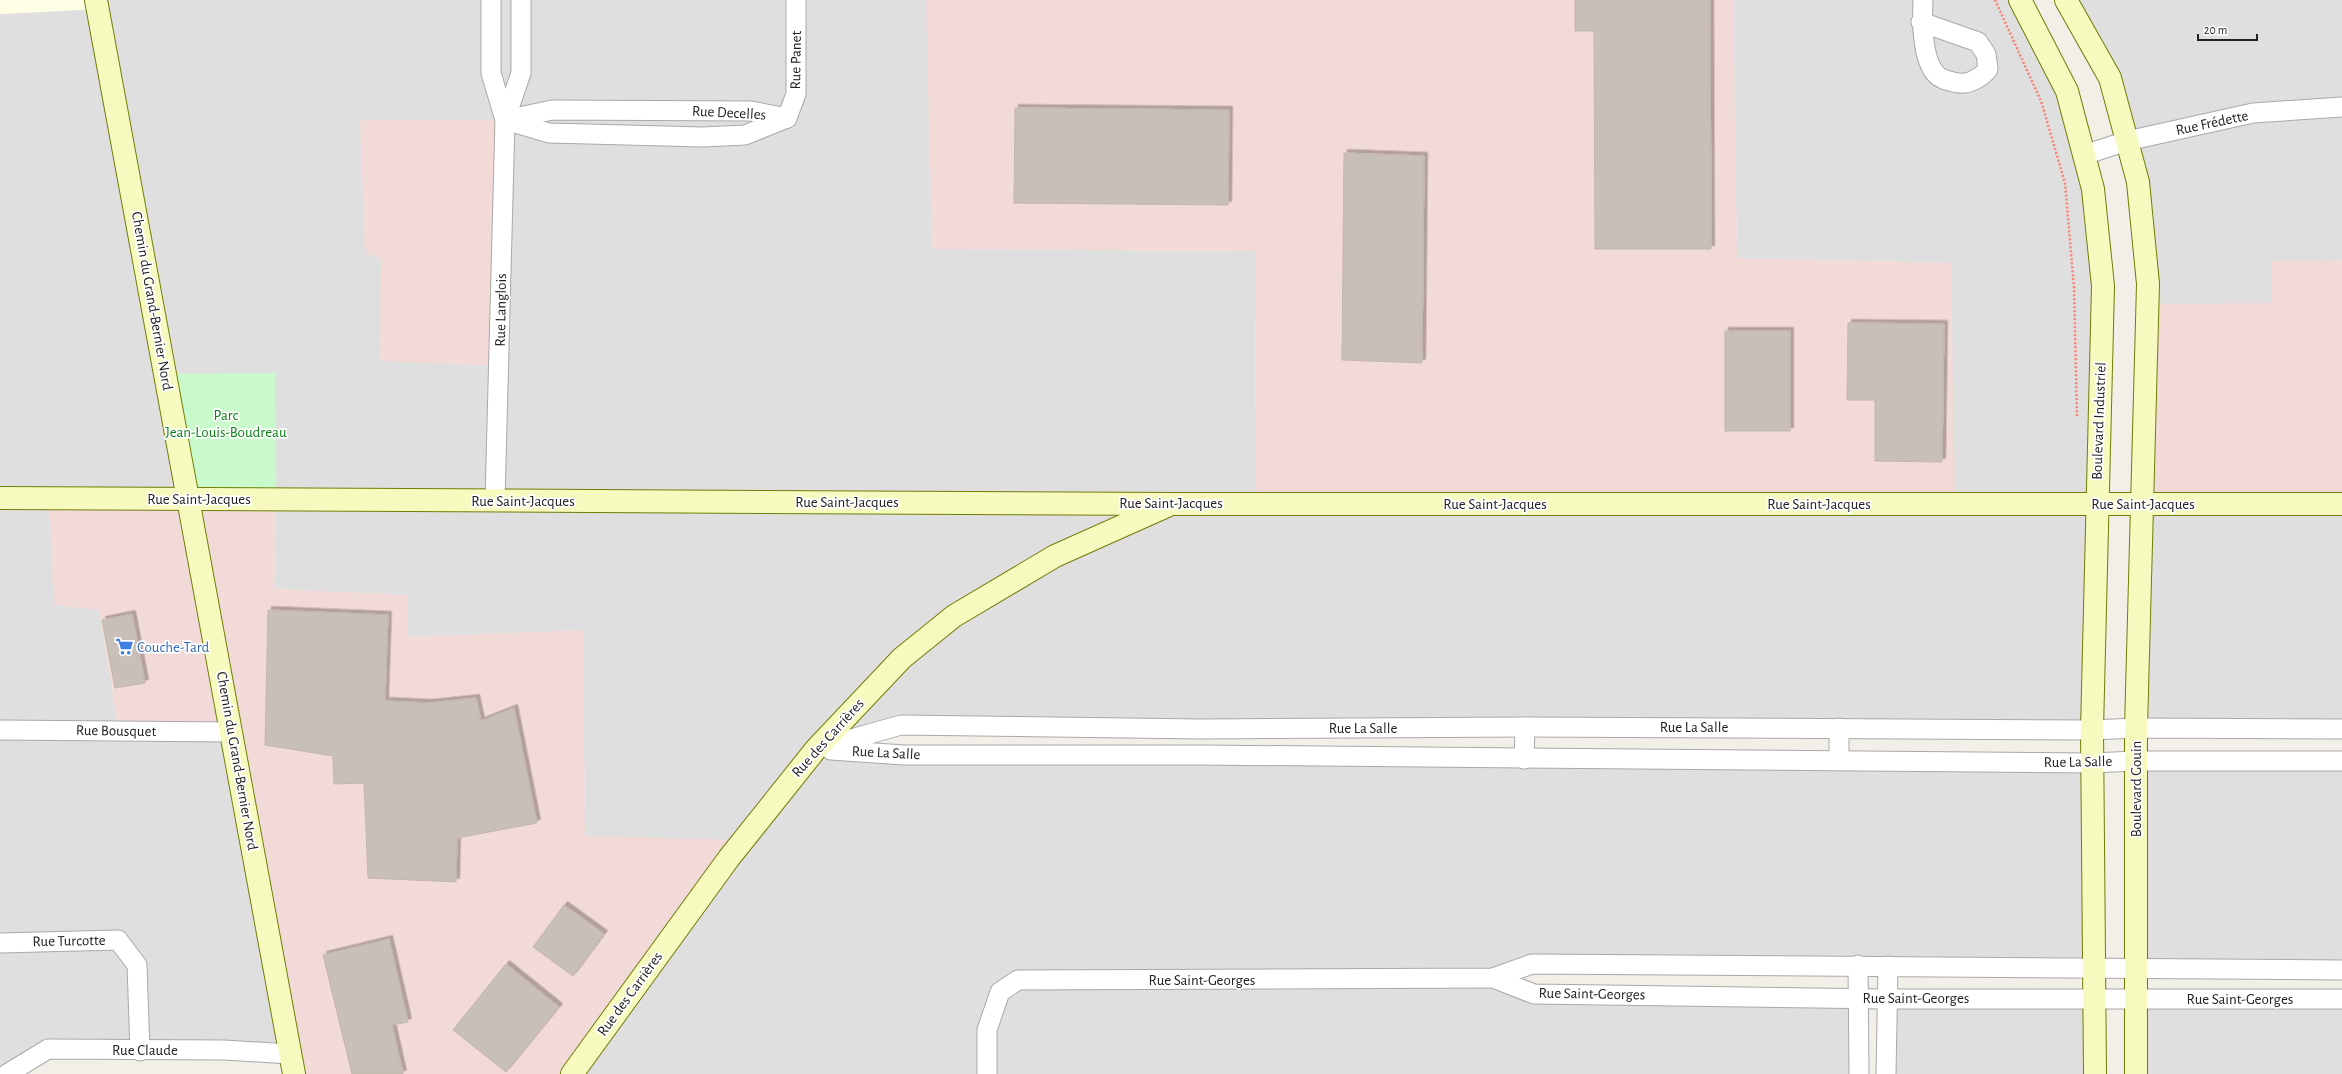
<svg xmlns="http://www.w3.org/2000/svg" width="2342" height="1074" viewBox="0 0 2342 1074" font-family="'Alegreya Sans',sans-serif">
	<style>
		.residential { fill: #e0dfdf }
		.commercial { fill: #f2dad9 }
		.education { fill: #ffffe5 }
		.park { fill: #c8facc }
		.building { fill: #c7bfb8; stroke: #c4b6ab; filter: url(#shadow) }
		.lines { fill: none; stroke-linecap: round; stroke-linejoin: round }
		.street-casing { stroke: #a9a9a9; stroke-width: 21 }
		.secondary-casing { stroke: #707d05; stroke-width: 24 }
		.path { stroke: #fa8072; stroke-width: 2.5; stroke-dasharray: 2 2; stroke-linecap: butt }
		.street { stroke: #fff; stroke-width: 19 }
		.secondary { stroke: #f7fabf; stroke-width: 22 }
		.labels { text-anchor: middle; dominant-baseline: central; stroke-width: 3.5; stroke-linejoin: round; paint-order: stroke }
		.street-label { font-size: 15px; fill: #222; stroke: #fff }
		.park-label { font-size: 15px; fill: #0c8416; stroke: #fff }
		.shop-label { font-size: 15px; fill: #366cbe; stroke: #fff; text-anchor: start }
	</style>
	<defs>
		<filter id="shadow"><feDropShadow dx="3.5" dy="-3.5" stdDeviation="0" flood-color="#0004"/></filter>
	</defs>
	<rect width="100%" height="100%" fill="#f2efe9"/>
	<g class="residential">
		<path d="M99 0H928L932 249 1255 251 1256 503 1951 263 1737 258 1733 0H2020L2093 189 2092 730 902 725 818 748 2092 763 2094 968 1532 964 1493 978 1534 994 1857 998 1859 1074H573L743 840 585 837 583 630 406 637 407 595 274 589 276 500 203 502Z"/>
		<path d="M2066 0H2342V260L2271 303 2147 304 2110 78Z"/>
		<path d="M98 9 189 499 99 610 119 731 231 732 290 1054 48 1049 0 1074V14Z"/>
		<path d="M2142 504H2342V729L2136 728Z"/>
		<path d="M2136 761 2342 762V970L2136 968Z"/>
		<path d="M1887 999H2094L2095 1074H1887Z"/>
		<rect x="2136" y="999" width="206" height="75"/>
	</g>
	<g class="commercial">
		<path d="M926 0H1733L1737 258 1951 263 1955 504H1256L1255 251 932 249Z"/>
		<path d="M360 120H505L499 366 380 361 381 258 365 253Z"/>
		<path d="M2342 260V504H2142L2147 304 2271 303V261Z"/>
		<path d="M49 499 276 500 274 589 408 595 407 637 583 630 585 836 743 840 572 1074H294L231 732 119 731 99 610 54 605Z"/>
	</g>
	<path class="education" d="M0 0H96L98 9 0 14Z"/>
	<path class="park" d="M275 373 276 500 189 499 165 374Z"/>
	<g class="building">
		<path d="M1575 0H1710L1711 249H1595L1594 31H1575Z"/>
		<path d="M1015 108 1229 110 1228 205 1014 203Z"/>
		<path d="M1344 153 1424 156 1422 363 1342 360Z"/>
		<path d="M1848 323 1944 324 1942 462 1875 461V400H1847Z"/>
		<rect x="1725" y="331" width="65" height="100"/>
		<path d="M268 610 388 615 385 701 429 703 476 698 481 721 514 708 537 823 457 838 456 882 368 878 364 783 334 784 333 756 265 745Z"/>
		<path d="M132 614 145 683 115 688 102 620Z"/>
		<path d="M564 905 604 934 573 976 533 947Z"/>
		<path d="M389 939 408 1022 392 1025 403 1074H352L323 955Z"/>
		<path d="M506 964 559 1007 506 1072 453 1030Z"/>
	</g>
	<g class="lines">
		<defs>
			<g id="street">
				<path d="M491 0V73L505 120 495 501"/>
				<path d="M1921 22 1978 42 1986 54 1988 69C1982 77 1969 85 1958 83 1954 82 1948 81 1943 79 1921 70 1922 20 1923 0"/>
				<path d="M787 118 796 94V0"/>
				<path d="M505 120 549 133 703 137 745 135 787 118"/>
				<path d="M505 120 521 73V0"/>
				<path d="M506 120 552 110 751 111 787 118"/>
				<path d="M2084 155 2127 141 2253 113 2342 107"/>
				<path d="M0 730 231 732"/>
				<path d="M816 749 901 725 1201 729 1525 727 2092 730 2136 728 2342 729"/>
				<path d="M831 750 904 755H1201L2092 763 2136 761H2342"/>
				<path d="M1524 759 1525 727"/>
				<path d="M1839 760V728"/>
				<path d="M0 943 118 940 137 965 140 1051"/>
				<path d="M1858 965 1859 1074"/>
				<path d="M1493 978 1534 994 1887 999H2342"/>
				<path d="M7 1074 48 1049 224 1050 290 1054"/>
				<path d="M987 1074V1030L1000 992 1018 980 1493 978 1532 964 2342 970"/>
				<path d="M1886 1074 1888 966"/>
			</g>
			<g id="secondary">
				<path d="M96 0 294 1074"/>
				<path d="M2020 0 2067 91 2093 189 2103 286 2092 730 2095 1074"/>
				<path d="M2066 0 2110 78 2138 182 2148 284 2136 728V1074"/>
				<path d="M0 498 1174 504H2342"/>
				<path d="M572 1074 729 858 816 749 902 658 954 616 1055 556 1167 506"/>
			</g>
		</defs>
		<use href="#street" class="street-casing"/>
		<use href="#secondary" class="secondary-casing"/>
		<path class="path" d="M1995 0 2041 101 2065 183 2074 288 2077 417"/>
		<use href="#street" class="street"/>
		<use href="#secondary" class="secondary"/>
	</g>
	<defs>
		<symbol id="supermarket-bare" viewBox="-9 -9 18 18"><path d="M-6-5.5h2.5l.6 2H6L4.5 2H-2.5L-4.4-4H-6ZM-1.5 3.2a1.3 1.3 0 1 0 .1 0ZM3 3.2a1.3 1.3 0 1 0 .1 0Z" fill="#3f7fe0" stroke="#fff" stroke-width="2.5" paint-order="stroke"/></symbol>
	</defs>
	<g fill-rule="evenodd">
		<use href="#supermarket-bare" x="112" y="634" width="25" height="25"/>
	</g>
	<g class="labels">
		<g class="street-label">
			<text transform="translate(796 60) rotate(-89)">Rue Panet</text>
			<text transform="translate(729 113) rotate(3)">Rue Decelles</text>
			<text transform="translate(2212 123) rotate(-12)">Rue Frédette</text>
			<text transform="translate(152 301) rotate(80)">Chemin du Grand-Bernier Nord</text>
			<text transform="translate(501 310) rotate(-89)">Rue Langlois</text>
			<text transform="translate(2099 421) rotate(-88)">Boulevard Industriel</text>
			<text x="199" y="499">Rue Saint-Jacques</text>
			<text x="523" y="501">Rue Saint-Jacques</text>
			<text x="847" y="502">Rue Saint-Jacques</text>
			<text x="1171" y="503">Rue Saint-Jacques</text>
			<text x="1495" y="504">Rue Saint-Jacques</text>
			<text x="1819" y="504">Rue Saint-Jacques</text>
			<text x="2143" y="504">Rue Saint-Jacques</text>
			<text x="1694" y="727">Rue La Salle</text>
			<text x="1363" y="728">Rue La Salle</text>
			<text transform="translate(116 731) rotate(1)">Rue Bousquet</text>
			<text transform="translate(828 738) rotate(-48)">Rue des Carrières</text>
			<text transform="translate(886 753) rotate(3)">Rue La Salle</text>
			<text transform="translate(237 761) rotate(80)">Chemin du Grand-Bernier Nord</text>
			<text transform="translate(2078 762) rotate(-1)">Rue La Salle</text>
			<text transform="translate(2136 789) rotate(-90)">Boulevard Gouin</text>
			<text transform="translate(69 941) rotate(-1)">Rue Turcotte</text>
			<text x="1202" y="980">Rue Saint-Georges</text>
			<text transform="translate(630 994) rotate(-54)">Rue des Carrières</text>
			<text transform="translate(1592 994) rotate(1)">Rue Saint-Georges</text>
			<text x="1916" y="998">Rue Saint-Georges</text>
			<text x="2240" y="999">Rue Saint-Georges</text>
			<text x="145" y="1050">Rue Claude</text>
		</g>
		<g class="park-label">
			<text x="226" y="415">Parc<tspan x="226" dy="17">Jean-Louis-Boudreau</tspan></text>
		</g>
		<g class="shop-label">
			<text x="137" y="647">Couche-Tard</text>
		</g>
	</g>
	<path d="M2198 34v6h59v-6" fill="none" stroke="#222222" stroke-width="2"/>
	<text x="2204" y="34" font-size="12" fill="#222222" stroke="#ffffff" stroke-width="3" paint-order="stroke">20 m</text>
</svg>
